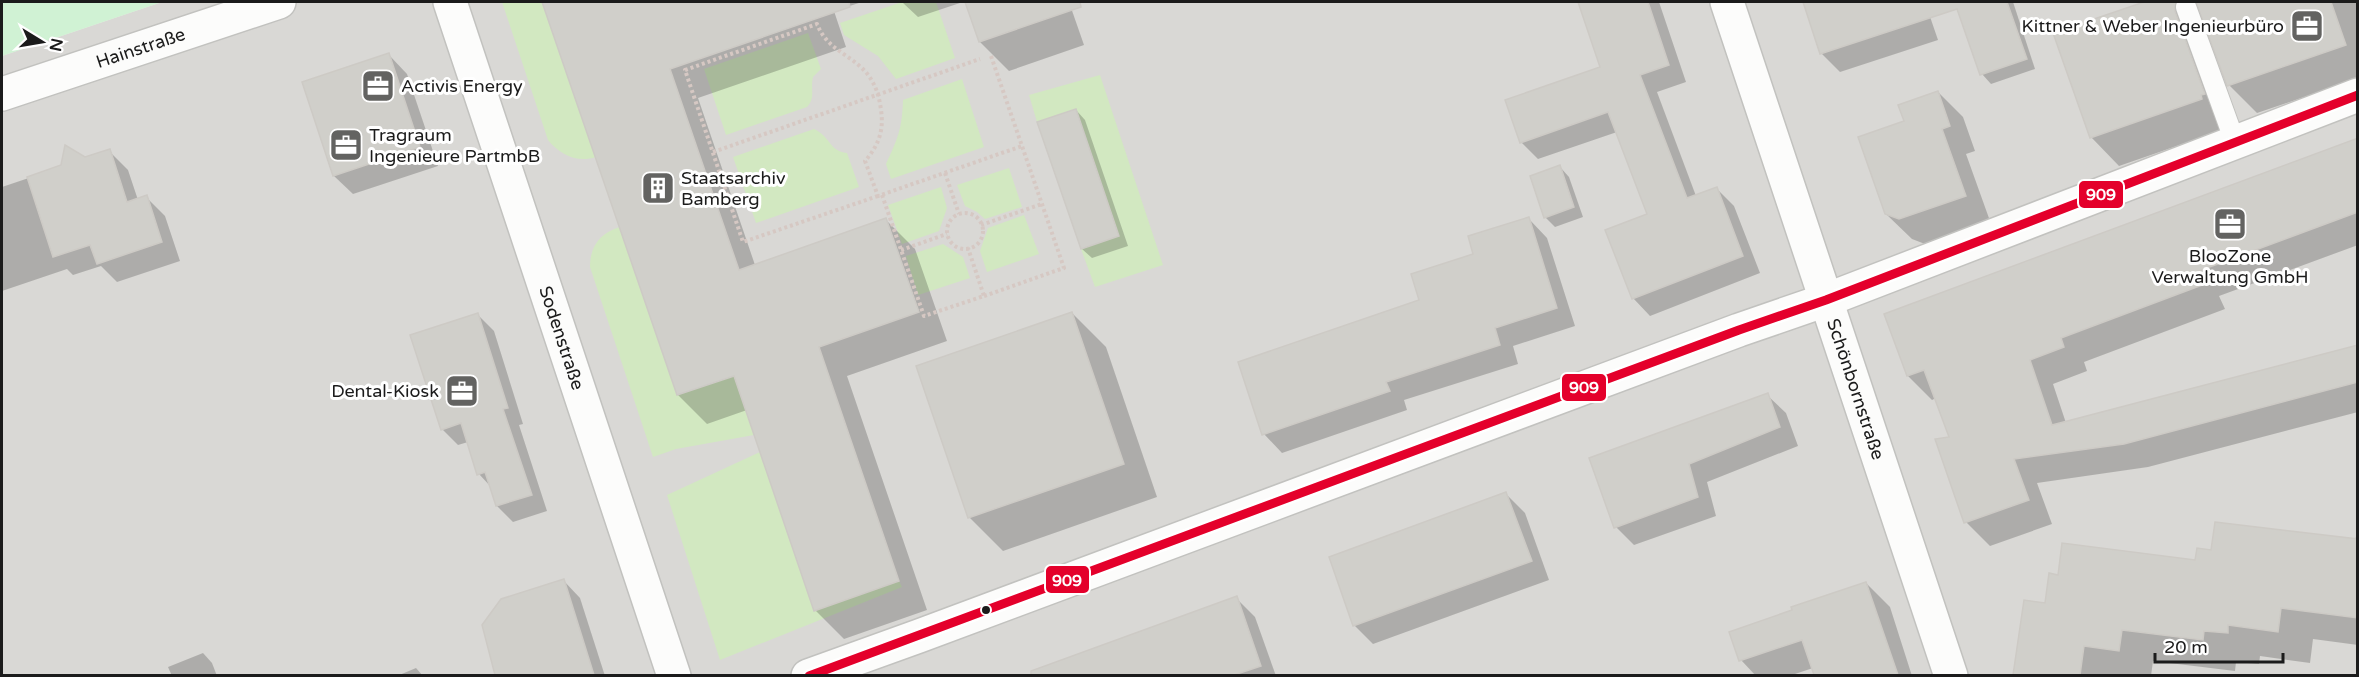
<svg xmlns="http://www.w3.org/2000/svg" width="2359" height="677" viewBox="0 0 2359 677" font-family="'Varela Round',sans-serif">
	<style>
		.residential { fill: #d9d8d5 }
		.grass { fill: #d2e8c1 }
		.park { fill: #d0f2d4 }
		.shadow { fill: #0003 }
		.building { fill: #d0cfca; stroke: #cdcac5; stroke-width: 1.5 }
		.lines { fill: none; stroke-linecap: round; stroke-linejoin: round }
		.lane-casing { stroke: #c2c2bf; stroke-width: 22 }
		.street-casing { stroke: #c2c2bf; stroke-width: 36 }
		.path { stroke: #d6c8c3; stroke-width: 4; stroke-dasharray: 3 3; stroke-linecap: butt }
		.lane { stroke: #fcfcfb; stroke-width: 20 }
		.street { stroke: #fcfcfb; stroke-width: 33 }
		.bus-1-casing { stroke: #fff; stroke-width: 14 }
		.bus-1 { stroke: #e4002b; stroke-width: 9 }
		.bus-dot { fill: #1b1b1b; stroke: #fff; stroke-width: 2 }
		.labels { text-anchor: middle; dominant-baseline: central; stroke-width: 6; stroke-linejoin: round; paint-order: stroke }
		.poi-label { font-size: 18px; fill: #1b1b1b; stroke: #fff; text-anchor: start }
		.street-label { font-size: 18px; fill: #1b1b1b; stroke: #fff }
		.line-badge { stroke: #fff; stroke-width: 2 }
		.badge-label { font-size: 16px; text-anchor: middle; font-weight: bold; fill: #fff }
	</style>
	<rect width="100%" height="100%" fill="#eae9e3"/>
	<path class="residential" d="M162 2H2357V675H2V56Z"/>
	<g class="grass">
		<path d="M502 2H558L544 6 596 157C577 163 560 155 548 140Z"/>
		<path d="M902 2H936L955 58 896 79 878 56 844 35 840 23Z"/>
		<path d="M808 33 821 69 813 77C810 88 816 98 807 107L726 135 704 69Z"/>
		<path d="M1100 75 1163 265 1095 287 1081 249 1119 236 1076 109 1037 122 1029 95Z"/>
		<path d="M962 79 984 147 891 179 886 164C898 138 902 129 903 100Z"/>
		<path d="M814 129C831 137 829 151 847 153L859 187 756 223 733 157Z"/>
		<path d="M1009 168 1022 207 985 219 977 212 965 206 957 185Z"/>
		<path d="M941 187 947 208 939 231 902 244 888 205Z"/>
		<path d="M1024 215 1039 254 987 272 980 251 988 228Z"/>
		<path d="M620 227 677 395 798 354 818 413 754 435 676 449 653 457 590 267C590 246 600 233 620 227Z"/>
		<path d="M943 244 963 257 970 278 918 295 906 256Z"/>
		<path d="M760 452 814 610 899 581 902 587 720 660 667 495Z"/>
	</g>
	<path class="park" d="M2 2H162L2 56Z"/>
	<g class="shadow">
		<path d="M562 2H862L834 11 846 47 698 98 755 265 886 220 915 249 947 341 847 376 927 610 844 639 815 610 747 410 707 424 678 395 546 7Z"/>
		<path d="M902 2H963L918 17Z"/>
		<path d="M966 2H1069L1084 45 1009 71 980 42Z"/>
		<path d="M1579 2H1659L1686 82 1657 92 1696 196 1717 189 1734 206 1760 273 1650 316 1633 298 1649 215 1617 132 1538 159 1521 142 1602 68Z"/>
		<path d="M1805 2H1925L1938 40 1840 72 1821 53Z"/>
		<path d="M1971 2H2013L2035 69 1991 84 1982 74 1958 6Z"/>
		<path d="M2149 2H2358V79L2257 113 2229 85 2207 26 2204 28 2202 40 2229 128 2119 166 2091 137 2055 34Z"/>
		<path d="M389 55 407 74 438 166 353 194 334 176Z"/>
		<path d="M1938 92 1963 117 1975 151 1966 154 1990 221 1925 244 1912 239 1886 214 1906 122Z"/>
		<path d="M1076 110 1085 120 1128 246 1092 258 1082 249Z"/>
		<path d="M2358 140V245L2219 296 2225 309 2084 362 2087 371 2053 384 2066 423 2358 347V412L2148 467 2037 483 2052 524 1990 546 1966 522 1951 438 1936 398 1932 400 1908 376Z"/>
		<path d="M109 151 128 170 138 200 146 197 165 216 180 261 117 282 101 266 73 275 67 269 2 291V187Z"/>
		<path d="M1560 167 1569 177 1583 217 1555 227 1545 217Z"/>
		<path d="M1529 219 1547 238 1575 326 1513 346 1518 364 1404 400 1407 410 1282 453 1264 434 1475 255Z"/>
		<path d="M1072 313 1106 347 1157 497 1003 551 969 517Z"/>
		<path d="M478 315 494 331 523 424 519 425 547 511 513 522 497 506 491 487 479 474 468 442 458 445 442 429Z"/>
		<path d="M1767 395 1786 413 1798 446 1707 482 1716 516 1634 545 1616 527Z"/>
		<path d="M1506 494 1525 513 1549 580 1373 644 1354 625Z"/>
		<path d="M2358 528V645L2313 639 2310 663 2260 656 2259 664 2236 662 2235 671 2153 661 2151 676H2015L2025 601 2047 604 2059 576 2196 562 2213 552 2355 541Z"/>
		<path d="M563 580 580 598 605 676H497L489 652Z"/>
		<path d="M1866 583 1890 607 1912 676H1815L1813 668 1789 676H1756L1741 660Z"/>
		<path d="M1236 598 1255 617 1276 676H1065L1060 662Z"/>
		<path d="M203 653 212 663 217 676H172L168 667Z"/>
		<path d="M416 668 423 676H397Z"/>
	</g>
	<g class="building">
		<path d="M542 2H849L850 7 670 69 739 270 886 218 919 312 819 347 899 581 814 611 734 376 677 395Z"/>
		<path d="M965 2H1080L1081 7 979 42Z"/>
		<path d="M1578 2H1648L1669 65 1640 75 1687 198 1717 187 1743 256 1632 299 1605 230 1647 214 1608 112 1520 143 1505 100 1600 67Z"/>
		<path d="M1803 2H2007L2027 59 1980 75 1957 9 1820 54Z"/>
		<path d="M2144 2H2176L2175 11 2205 94 2201 95 2202 99 2090 138 2053 33Z"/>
		<path d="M2196 2H2331L2346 45 2227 86Z"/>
		<path d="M389 53 420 147 333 176 302 82Z"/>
		<path d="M1938 91 1950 126 1942 129 1966 196 1899 219 1885 214 1858 137 1904 121 1898 105Z"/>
		<path d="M1076 109 1119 236 1081 249 1037 122Z"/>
		<path d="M2358 138V212L2196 272 2202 285 2061 338 2064 347 2030 360 2052 425 2358 345V382L2124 444 2014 459 2029 500 1964 523 1935 439 1949 437 1924 370 1907 376 1884 314Z"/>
		<path d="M65 145 85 157 110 149 127 202 147 195 162 242 97 264 90 245 53 257 27 177 61 165Z"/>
		<path d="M1560 165 1574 207 1544 218 1530 176Z"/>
		<path d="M1529 217 1557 308 1495 328 1500 345 1386 382 1390 391 1262 435 1238 362 1419 300 1411 274 1473 254 1468 236Z"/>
		<path d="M1072 312 1124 464 968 518 916 366Z"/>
		<path d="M478 313 508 408 503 409 532 495 496 506 485 472 477 475 461 423 441 430 410 335Z"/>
		<path d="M1768 393 1780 427 1689 464 1698 497 1614 528 1589 458Z"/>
		<path d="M1506 492 1532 561 1353 626 1329 557Z"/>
		<path d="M2215 522 2358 539V618L2281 608 2278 632 2228 625V633L2204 631 2203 640 2122 630 2119 651 2084 646 2080 675H2013L2024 600 2045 603 2049 573 2058 575 2062 543 2195 560 2197 548 2211 550Z"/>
		<path d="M564 579 594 675H495L482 625 501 599Z"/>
		<path d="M1866 582 1898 675H1814L1802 640 1739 661 1729 632 1792 610 1791 607Z"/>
		<path d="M1237 596 1261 666 1234 675H1031V671Z"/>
	</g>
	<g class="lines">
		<defs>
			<path id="lane" d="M2186 7 2235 142"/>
			<g id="street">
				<path id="s1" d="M450 2 674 676"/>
				<path id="s2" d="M1727 2 1951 676"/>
				<path id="s3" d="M2 94 279 2"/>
				<path d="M808 676 919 636 1739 330 1826 300 2358 95"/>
			</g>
		</defs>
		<use href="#lane" class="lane-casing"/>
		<use href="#street" class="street-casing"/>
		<g class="path">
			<path d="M713 152 980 59"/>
			<path d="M945 173 959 214"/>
			<path d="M882 195 924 316 984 296 968 248"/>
			<path d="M878 196 743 242 685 70 817 24C832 62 874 53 881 110 884 130 879 145 865 161L878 196 1022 146"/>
			<circle cx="965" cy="231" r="18"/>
			<path d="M981 225 1042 204"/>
			<path d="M901 250 947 234"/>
			<path d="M984 296 1064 268 991 56"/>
		</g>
		<use href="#lane" class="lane"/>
		<use href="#street" class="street"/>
		<defs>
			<path id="bus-1" d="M809 676 1739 330 1826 300 2358 95"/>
		</defs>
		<use href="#bus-1" class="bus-1-casing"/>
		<use href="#bus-1" class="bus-1"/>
	</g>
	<defs>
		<symbol id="office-square" viewBox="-11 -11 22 22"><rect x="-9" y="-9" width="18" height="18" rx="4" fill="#636361" stroke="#fff"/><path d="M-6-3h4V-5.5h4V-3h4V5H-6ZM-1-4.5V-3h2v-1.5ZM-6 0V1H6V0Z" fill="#fff"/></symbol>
		<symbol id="building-square" viewBox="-11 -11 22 22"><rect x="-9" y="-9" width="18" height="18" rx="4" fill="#636361" stroke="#fff"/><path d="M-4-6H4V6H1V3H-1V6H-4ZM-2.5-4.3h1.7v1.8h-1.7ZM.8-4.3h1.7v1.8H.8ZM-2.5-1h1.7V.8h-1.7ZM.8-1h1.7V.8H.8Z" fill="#fff"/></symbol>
	</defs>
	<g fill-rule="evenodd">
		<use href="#office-square" x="2288" y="7" width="38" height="38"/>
		<use href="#office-square" x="359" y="67" width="38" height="38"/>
		<use href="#office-square" x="327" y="126" width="38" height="38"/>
		<use href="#building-square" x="639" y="169" width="38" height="38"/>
		<use href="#office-square" x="2211" y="205" width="38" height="38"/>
		<use href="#office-square" x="443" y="372" width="38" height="38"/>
	</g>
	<circle class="bus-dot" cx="986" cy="610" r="5"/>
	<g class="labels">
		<g class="poi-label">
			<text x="2284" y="26" text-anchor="end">Kittner &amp; Weber Ingenieurbüro</text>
			<text x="401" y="86">Activis Energy</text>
			<text x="369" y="135">Tragraum<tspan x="369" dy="21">Ingenieure PartmbB</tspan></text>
			<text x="681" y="178">Staatsarchiv<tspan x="681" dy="21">Bamberg</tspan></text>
			<text x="2230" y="256" text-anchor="middle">BlooZone<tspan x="2230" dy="21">Verwaltung GmbH</tspan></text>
			<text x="439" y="391" text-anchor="end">Dental-Kiosk</text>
		</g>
		<g class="street-label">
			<text stroke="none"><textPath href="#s3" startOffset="146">Hainstraße</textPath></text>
			<text stroke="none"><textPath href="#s1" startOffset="354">Sodenstraße</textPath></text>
			<text stroke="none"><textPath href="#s2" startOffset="408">Schönbornstraße</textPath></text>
		</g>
	</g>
	<g class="line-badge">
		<rect x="2078" y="180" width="46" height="29" rx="6" fill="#e4002b"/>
		<rect x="1561" y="373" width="46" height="29" rx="6" fill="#e4002b"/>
		<rect x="1045" y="565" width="45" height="29" rx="6" fill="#e4002b"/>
	</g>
	<g class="badge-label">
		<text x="2101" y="200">909</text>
		<text x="1584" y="393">909</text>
		<text x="1067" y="586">909</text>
	</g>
	<rect width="2359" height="677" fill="none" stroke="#1b1b1b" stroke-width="6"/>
	<g transform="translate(42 42) rotate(101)" stroke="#ffffff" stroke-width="4.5" paint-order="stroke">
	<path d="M0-4.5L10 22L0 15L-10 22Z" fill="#1b1b1b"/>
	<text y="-9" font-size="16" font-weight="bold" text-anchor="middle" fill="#1b1b1b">N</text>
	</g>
	<path d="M2155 653v9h128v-9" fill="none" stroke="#1b1b1b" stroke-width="3"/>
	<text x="2164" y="653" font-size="18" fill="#1b1b1b" stroke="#ffffff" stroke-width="4.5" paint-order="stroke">20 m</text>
</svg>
